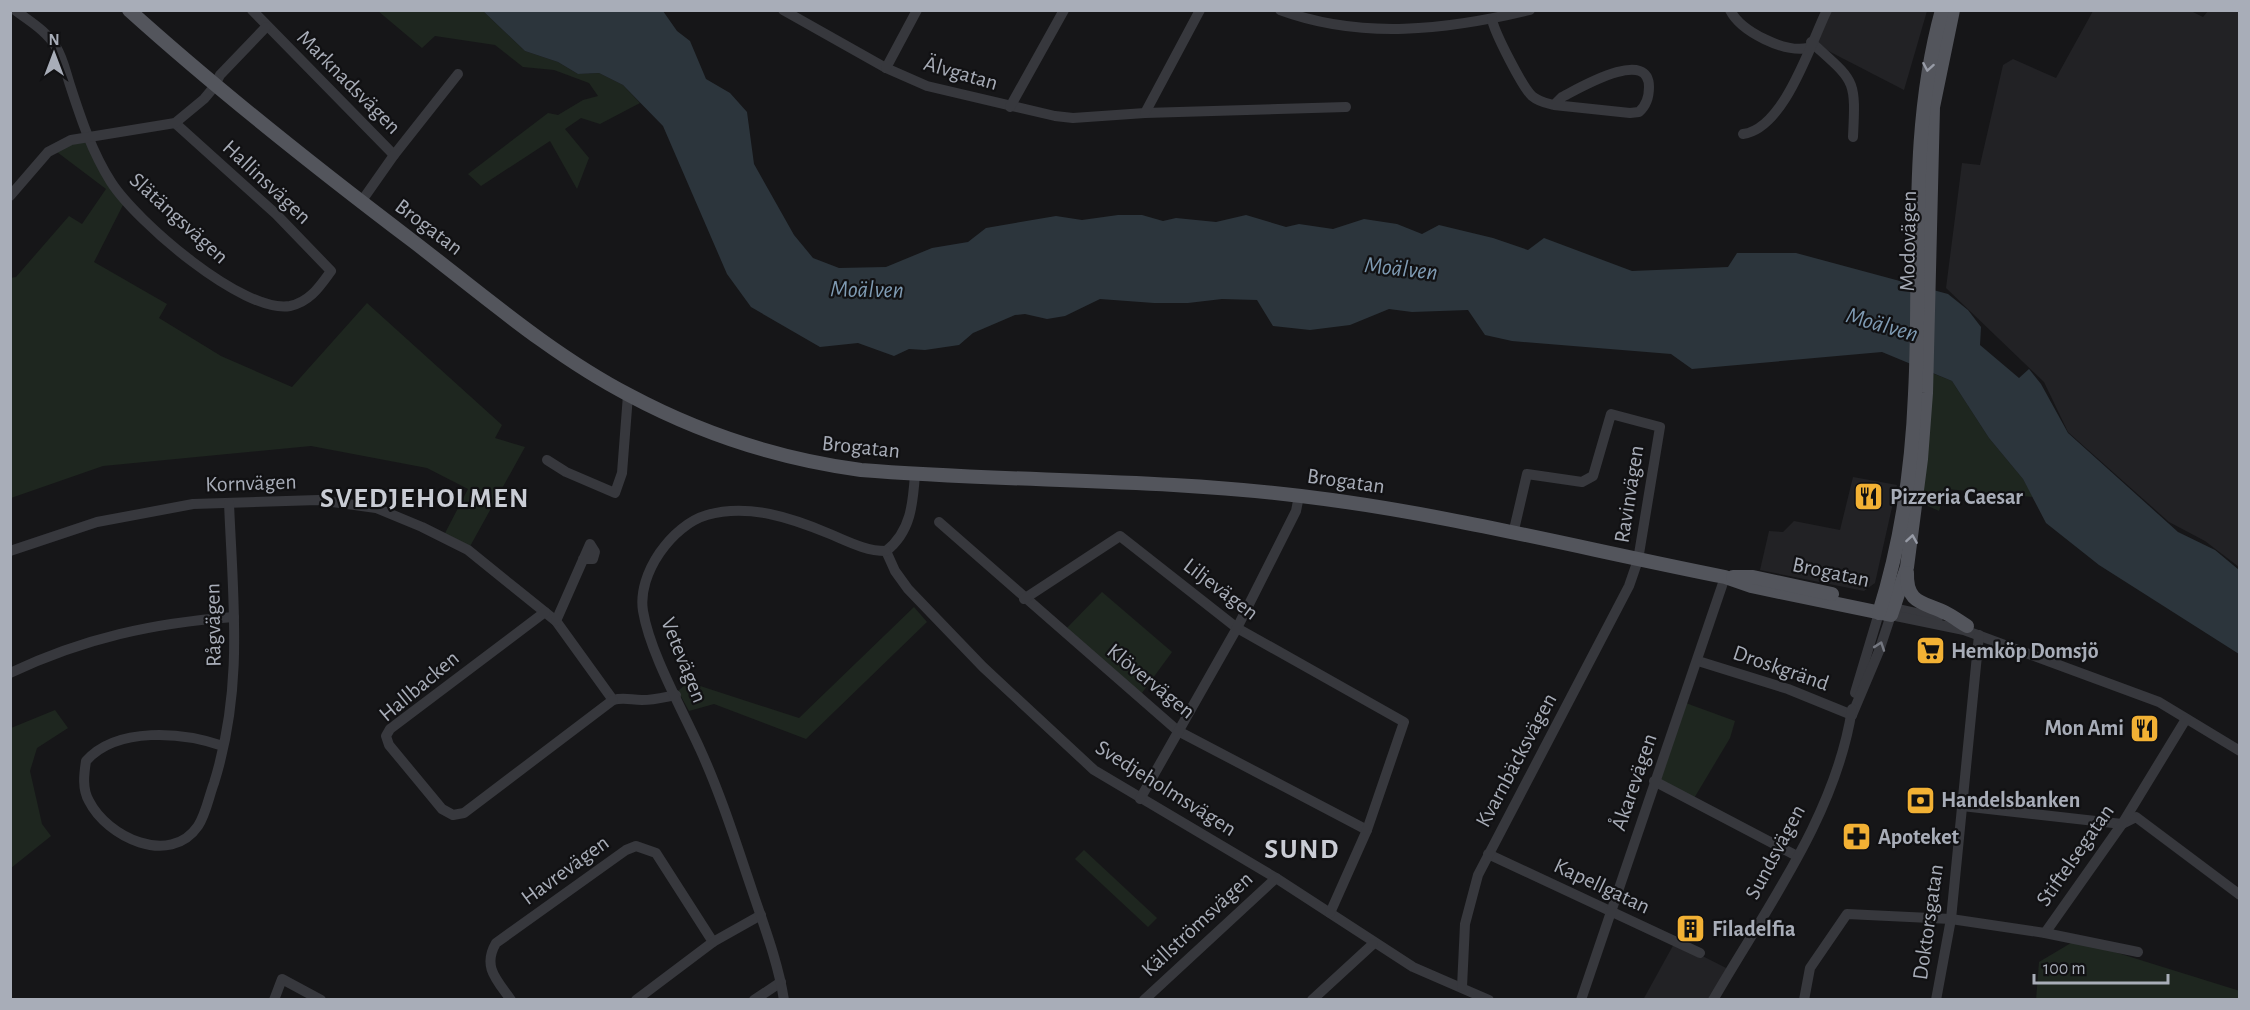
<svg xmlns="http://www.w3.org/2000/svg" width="2250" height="1010" viewBox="0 0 2250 1010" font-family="'Alegreya Sans',sans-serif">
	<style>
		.built { fill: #222225 }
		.green { fill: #1e261f }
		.water { fill: #2c353c }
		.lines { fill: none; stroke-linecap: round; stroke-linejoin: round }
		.minor { stroke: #37383d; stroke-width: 10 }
		.major { stroke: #53555c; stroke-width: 14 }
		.oneway { stroke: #979ba6 }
		.oneway2 { stroke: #757881 }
		.labels { text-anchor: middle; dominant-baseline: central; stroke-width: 4.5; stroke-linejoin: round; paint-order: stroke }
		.street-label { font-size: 22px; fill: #a8adb8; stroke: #111113 }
		.poi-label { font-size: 22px; font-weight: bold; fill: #a8adb8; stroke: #111113; text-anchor: start }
		.water-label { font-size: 24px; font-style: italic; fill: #7f9bb3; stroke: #111113 }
		.district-label { font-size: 28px; font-weight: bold; letter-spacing: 1.5px; fill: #c9ccd4; stroke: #111113 }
	</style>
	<rect width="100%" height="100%" fill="#161618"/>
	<g class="built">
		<path d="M1827 11H1927L1904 90 1811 42Z"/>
		<path d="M2093 11H2191L2203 17 2208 11H2239V567L2205 541 2169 522 2068 432 2044 382 1946 288 1962 163 1980 165 2003 65 2013 59 2056 78Z"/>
		<path d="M1853 477 1897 485 1875 583 1864 591 1760 570 1769 531 1783 532 1794 521 1840 530Z"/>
		<path d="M1675 942 1730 970 1713 999 1643 1000Z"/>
	</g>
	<g class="green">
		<path d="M378 11H483L525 51 558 62 578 74 599 73 623 85 640 103 600 124 581 118 565 129 589 158 577 189 550 141 481 186 468 174 548 113 558 115 583 100 598 96 589 83 554 70 523 67 495 45 435 36 422 48Z"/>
		<path d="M87 136 125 201 94 262 167 304 159 318 221 356 292 387 367 303 502 425 495 438 525 447 468 550 443 537 468 489 427 468 311 446 103 466 11 498 10 278 16 277 69 216 82 224 106 189 53 149Z"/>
		<path d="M1927 371 1952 381 1989 438 2023 479 2033 497 1946 489 1939 511 1917 501Z"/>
		<path d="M1102 592 1172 652 1139 697 1063 632Z"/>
		<path d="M914 607 927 622 806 739 714 704 689 711 678 691 688 682 799 718Z"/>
		<path d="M1683 702 1735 721 1730 738 1693 800 1654 781Z"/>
		<path d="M55 710 68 728 37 748 30 771 42 824 51 836 11 868V728Z"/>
		<path d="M1084 850 1157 918 1148 927 1075 859Z"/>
		<path d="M2076 940 2240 991 2239 1000H2036L2039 962Z"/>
	</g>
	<path class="water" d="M483 11H663L677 31 690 41 706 79 730 93 747 112 754 164 794 235 813 258 839 268 886 267 932 248 968 242 986 228 1056 216 1082 220 1118 215H1142L1163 221 1176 218 1216 222 1246 215 1286 227 1299 224 1333 229 1364 219 1397 224 1422 234 1439 225 1493 238 1528 250 1544 238 1632 271 1728 267 1737 253H1796L1948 294 1968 310 1981 327 1980 345 2019 378 2029 369 2041 384 2068 433 2178 532 2215 550 2239 570V654L2099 565 2046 523 2023 479 1989 438 1952 381 1882 352 1692 369 1671 354 1512 341 1485 335 1468 310 1412 312 1389 309 1350 325 1310 330 1273 326 1257 300 1222 299 1188 303H1154L1100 299 1065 316 1047 319 1025 314 1015 315 973 333 959 345 925 350 909 349 894 356 858 343 820 347 751 307 727 274 663 126 623 85 599 73 578 74 558 62 525 51Z"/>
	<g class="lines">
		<g class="minor">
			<path d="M15 10C29 21 47 31 56 47 63 58 66 73 70 85 81 119 92 152 111 182 136 221 243 314 290 306 310 302 320 286 331 271L276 214 175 123"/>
			<path d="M252 10 394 155"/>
			<path d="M783 10 886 68 927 86 1055 116 1073 118 1145 113 1346 107"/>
			<path d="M1280 10C1361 40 1448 30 1530 10"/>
			<path d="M1730 10C1741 32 1785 53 1808 48"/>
			<path d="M1492 19C1494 32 1523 88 1532 96 1539 102 1546 103 1554 105L1630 113 1639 112C1647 105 1649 96 1649 87 1649 46 1576 90 1562 97L1554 105"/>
			<path d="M1811 42C1855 82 1856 77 1853 137"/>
			<path d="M886 68 917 10"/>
			<path d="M1010 107 1064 10"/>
			<path d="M1145 113 1200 10"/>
			<path d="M1743 134C1784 129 1810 45 1827 10"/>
			<path d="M10 196 48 152 71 140 175 123 204 99 214 87 220 75 266 27"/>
			<path d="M361 202 394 155 458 74"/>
			<path d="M547 460 566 472 615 493 622 473 628 395"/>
			<path d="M915 474C913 503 911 532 886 551L895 571 908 589 983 667 1094 770 1276 878 1413 967 1489 1000"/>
			<path d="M939 522 1178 731 1367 830"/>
			<path d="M10 551 97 522 193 504 318 500 376 508 422 527 468 550 515 588 556 621 613 700C624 697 631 700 642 700 654 700 665 697 676 695"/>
			<path d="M1024 599 1120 536 1237 628 1404 722 1367 830 1330 913"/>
			<path d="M1893 608 1938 618"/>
			<path d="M545 612 390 729 386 736 389 745 442 809 453 815 464 813 613 700"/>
			<path d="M556 621 590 544 595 552 593 559H583"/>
			<path d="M1698 661 1788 689 1852 715"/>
			<path d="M10 673C84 638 153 623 234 617"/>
			<path d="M1855 693 1879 613"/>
			<path d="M1852 715 1879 651 1891 615 1964 630 2159 702 2240 751"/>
			<path d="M223 746C183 732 117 726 86 761 84 774 82 789 89 801 107 837 170 867 198 826 206 814 209 796 214 783 244 687 233 601 229 503"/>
			<path d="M1654 781 1797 856"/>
			<path d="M1140 799 1237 628 1296 511 1299 496"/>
			<path d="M1962 806 2122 824 2136 817 2240 895"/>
			<path d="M1488 854 1700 953"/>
			<path d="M2045 933 2122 824 2186 719"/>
			<path d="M1462 987 1465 924 1478 875 1629 586 1638 560 1660 427 1611 414 1593 476 1582 482 1527 474 1513 534"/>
			<path d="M274 1000 282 979 321 1000"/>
			<path d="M511 1000C497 980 482 967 496 943L626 850 636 846 656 853 713 942"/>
			<path d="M636 1000 713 942 761 915"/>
			<path d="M754 1000 781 982"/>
			<path d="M784 1000C778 962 764 926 752 890 736 843 721 795 700 749 682 709 650 653 643 611 637 574 672 525 707 515 748 503 792 518 830 534 849 542 866 551 886 551"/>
			<path d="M1144 1000 1276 878"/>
			<path d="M1312 1000 1373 944"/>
			<path d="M1581 1000 1725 577"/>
			<path d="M1713 1000C1766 908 1836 815 1852 709"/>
			<path d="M1804 1000 1810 968 1847 914 1951 919 2045 933 2138 952"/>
			<path d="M1936 1000 1951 919 1979 635"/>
		</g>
		<g class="major">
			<path d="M129 10C221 93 315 167 414 242 483 295 552 355 629 395 702 434 779 459 861 470 1007 482 1155 478 1301 496 1444 513 1583 549 1725 577L1751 586 1891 615 1907 567 1921 459 1926 393 1933 107 1953 10"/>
			<path d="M1907 573C1906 604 1924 602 1946 613 1954 617 1960 622 1967 626"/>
			<path d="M1733 577H1753L1832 594"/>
			<path d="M1879 613C1901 543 1912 468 1915 394 1922 266 1907 136 1942 10"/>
		</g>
	</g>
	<defs><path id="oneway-chevron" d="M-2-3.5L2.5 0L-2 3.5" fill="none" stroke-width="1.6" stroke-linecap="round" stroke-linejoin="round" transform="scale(1.5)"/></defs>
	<g class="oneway">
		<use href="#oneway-chevron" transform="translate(1928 67) rotate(100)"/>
		<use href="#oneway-chevron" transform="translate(1912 539) rotate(-81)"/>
	</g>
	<use class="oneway2" href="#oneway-chevron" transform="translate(1880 646) rotate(-71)"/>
	<defs>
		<symbol id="restaurant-square" viewBox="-11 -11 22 22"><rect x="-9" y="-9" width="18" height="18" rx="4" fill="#f2b134" stroke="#111113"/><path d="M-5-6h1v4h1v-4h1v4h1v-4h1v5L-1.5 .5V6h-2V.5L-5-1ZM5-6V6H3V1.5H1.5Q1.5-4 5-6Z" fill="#111"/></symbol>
		<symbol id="supermarket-square" viewBox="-11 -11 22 22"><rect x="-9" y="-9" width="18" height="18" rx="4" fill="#f2b134" stroke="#111113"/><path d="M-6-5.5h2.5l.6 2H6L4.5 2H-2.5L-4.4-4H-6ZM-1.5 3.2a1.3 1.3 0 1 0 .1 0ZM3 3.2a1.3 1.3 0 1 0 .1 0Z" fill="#111"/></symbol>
		<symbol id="bank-square" viewBox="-11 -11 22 22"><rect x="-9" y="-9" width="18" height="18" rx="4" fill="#f2b134" stroke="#111113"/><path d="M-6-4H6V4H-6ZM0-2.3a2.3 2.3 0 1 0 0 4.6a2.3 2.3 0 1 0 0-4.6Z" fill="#111"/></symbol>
		<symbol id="pharmacy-square" viewBox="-11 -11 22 22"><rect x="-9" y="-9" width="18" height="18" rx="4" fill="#f2b134" stroke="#111113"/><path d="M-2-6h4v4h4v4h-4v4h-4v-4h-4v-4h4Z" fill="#111"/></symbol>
		<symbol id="building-square" viewBox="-11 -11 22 22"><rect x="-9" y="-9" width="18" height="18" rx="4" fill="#f2b134" stroke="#111113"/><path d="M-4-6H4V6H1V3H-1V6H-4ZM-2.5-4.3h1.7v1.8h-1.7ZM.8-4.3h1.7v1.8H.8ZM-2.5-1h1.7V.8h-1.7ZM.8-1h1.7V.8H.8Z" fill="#111"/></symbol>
	</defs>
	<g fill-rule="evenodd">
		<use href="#restaurant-square" x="1852" y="480" width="33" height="33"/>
		<use href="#supermarket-square" x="1914" y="634" width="33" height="33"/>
		<use href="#restaurant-square" x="2128" y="712" width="33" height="33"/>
		<use href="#bank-square" x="1904" y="784" width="33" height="33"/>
		<use href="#pharmacy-square" x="1840" y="820" width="33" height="33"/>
		<use href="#building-square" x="1674" y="912" width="33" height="33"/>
	</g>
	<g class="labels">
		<g class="street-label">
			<text transform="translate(961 73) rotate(16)">Älvgatan</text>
			<text transform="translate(349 82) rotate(45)">Marknadsvägen</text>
			<text transform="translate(267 182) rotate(43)">Hallinsvägen</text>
			<text transform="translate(179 218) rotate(42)">Slätängsvägen</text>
			<text transform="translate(429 227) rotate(37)">Brogatan</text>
			<text transform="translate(1908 241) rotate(-89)">Modovägen</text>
			<text transform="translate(861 447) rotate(6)">Brogatan</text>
			<text transform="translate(1346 481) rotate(8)">Brogatan</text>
			<text transform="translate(251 483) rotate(-2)">Kornvägen</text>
			<text transform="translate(1629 494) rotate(-81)">Ravinvägen</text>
			<text transform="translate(1831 572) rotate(12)">Brogatan</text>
			<text transform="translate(1221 589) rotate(37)">Liljevägen</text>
			<text transform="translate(213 625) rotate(-91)">Rågvägen</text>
			<text transform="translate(684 660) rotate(68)">Vetevägen</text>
			<text transform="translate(1781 668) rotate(19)">Droskgränd</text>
			<text transform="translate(1151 681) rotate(39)">Klövervägen</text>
			<text transform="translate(419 686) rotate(-40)">Hallbacken</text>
			<text transform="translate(1516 760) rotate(-62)">Kvarnbäcksvägen</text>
			<text transform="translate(1634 782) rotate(-71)">Åkarevägen</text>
			<text transform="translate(1166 788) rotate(32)">Svedjeholmsvägen</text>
			<text transform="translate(1775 852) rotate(-62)">Sundsvägen</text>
			<text transform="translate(2075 855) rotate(-55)">Stiftelsegatan</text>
			<text transform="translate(565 870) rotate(-36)">Havrevägen</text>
			<text transform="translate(1602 886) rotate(25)">Kapellgatan</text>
			<text transform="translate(1928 922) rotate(-82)">Doktorsgatan</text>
			<text transform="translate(1197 924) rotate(-43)">Källströmsvägen</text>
		</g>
		<g class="poi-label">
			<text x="1890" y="497">Pizzeria Caesar</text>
			<text x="1951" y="651">Hemköp Domsjö</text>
			<text x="2124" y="728" text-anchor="end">Mon Ami</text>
			<text x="1941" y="800">Handelsbanken</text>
			<text x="1878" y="837">Apoteket</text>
			<text x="1712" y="929">Filadelfia</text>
		</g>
		<g class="water-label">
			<text transform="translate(1401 269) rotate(6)">Moälven</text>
			<text transform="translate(867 290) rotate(1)">Moälven</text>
			<text transform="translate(1882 325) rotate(16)">Moälven</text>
		</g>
		<g class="district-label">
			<text x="425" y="499">SVEDJEHOLMEN</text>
			<text x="1302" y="850">SUND</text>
		</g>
	</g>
	<rect width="2250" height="1010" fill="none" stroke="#a8adb8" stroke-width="24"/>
	<g transform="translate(54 54)" stroke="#111113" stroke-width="4.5" paint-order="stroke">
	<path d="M0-4.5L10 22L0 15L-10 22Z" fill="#a8adb8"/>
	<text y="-9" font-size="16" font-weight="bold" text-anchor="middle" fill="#a8adb8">N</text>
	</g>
	<path d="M2034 974v9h134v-9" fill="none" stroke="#a8adb8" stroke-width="3"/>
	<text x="2043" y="974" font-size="18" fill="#a8adb8" stroke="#111113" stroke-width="4.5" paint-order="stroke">100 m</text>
</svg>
